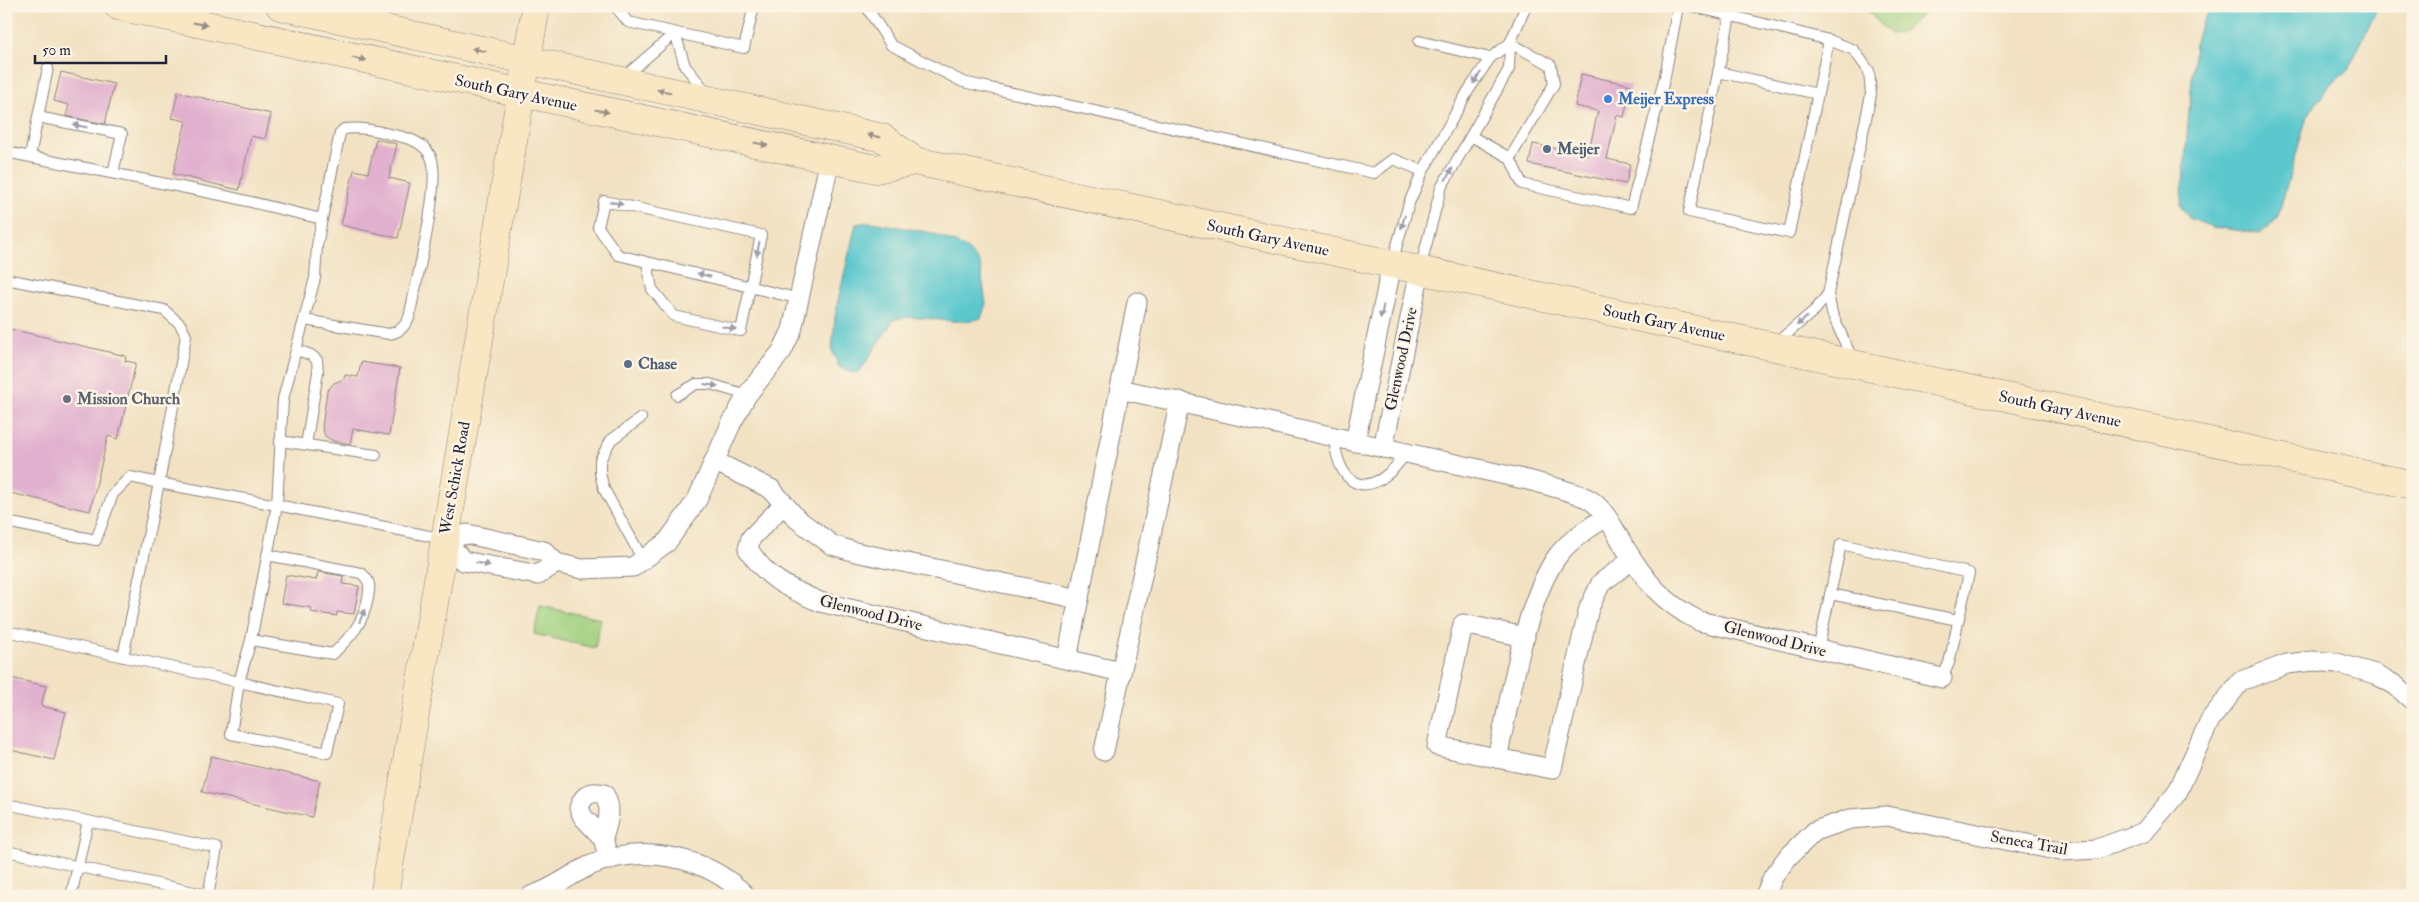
<svg xmlns="http://www.w3.org/2000/svg" width="2419" height="902" viewBox="0 0 2419 902" font-family="'IM FELL Double Pica',serif">
	<style>
		.green { fill: #a0d07f; stroke: #61795d }
		.water { fill: #5bc8ce; stroke: #3e7584 }
		.building { fill: #e1b0cf }
		.lines { fill: none; stroke-linecap: round; stroke-linejoin: round }
		.lane-casing { stroke: #8a827f; stroke-width: 12 }
		.street-casing { stroke: #8a827f; stroke-width: 21 }
		.secondary-casing { stroke: #8a827f; stroke-width: 29 }
		.lane { stroke: #fff; stroke-width: 10 }
		.street { stroke: #fff; stroke-width: 19 }
		.secondary { stroke: #f9e7c3; stroke-width: 28 }
		.oneway { fill: #988e86 }
		.oneway2 { fill: #9c9ca7 }
		.shop-dot { fill: #3f7fe0; stroke: #fcf5e5; stroke-width: 2 }
		.service-dot { fill: #5c6f8a; stroke: #fcf5e5; stroke-width: 2 }
		.worship-dot { fill: #6b7280; stroke: #fcf5e5; stroke-width: 2 }
		.labels { text-anchor: middle; dominant-baseline: central; stroke-width: 5; stroke-linejoin: round; paint-order: stroke }
		.street-label { font-size: 16px; fill: #22223b; stroke: #fcf5e5 }
		.shop-label { font-size: 16px; font-weight: bold; fill: #366cbe; stroke: #fcf5e5; text-anchor: start }
		.service-label { font-size: 16px; font-weight: bold; fill: #4e5e75; stroke: #fcf5e5; text-anchor: start }
		.worship-label { font-size: 16px; font-weight: bold; fill: #5b616d; stroke: #fcf5e5; text-anchor: start }
	</style>
	<rect width="100%" height="100%" fill="#fcf5e5"/>
	<filter id="ink" filterUnits="userSpaceOnUse"><feTurbulence type="fractalNoise" baseFrequency=".02" numOctaves="2"/><feDisplacementMap in="SourceGraphic" scale="10" xChannelSelector="R" yChannelSelector="G"/><feConvolveMatrix kernelMatrix="1 2 1 2 8 2 1 2 1" color-interpolation-filters="sRGB"/></filter>
	<filter id="wash" filterUnits="userSpaceOnUse"><feTurbulence type="fractalNoise" baseFrequency=".0096" numOctaves="4" result="noise"/><feDisplacementMap in="SourceGraphic" scale="20" xChannelSelector="R" yChannelSelector="G"/><feGaussianBlur stdDeviation="1.12" result="paint"/><feColorMatrix in="noise" values="0 0 0 0 0 0 0 0 0 0 0 0 0 0 0 0 0 1.4 0 .05"/><feComposite in="paint" operator="in"/></filter>
	<g filter="url(#wash)">
		<rect width="100%" height="100%" fill="#f2e2c3"/>
		<g class="green">
			<path d="M1863 6H1926L1925 13 1901 33 1890 34Z"/>
			<path d="M540 606 601 619 595 648 534 634Z"/>
		</g>
		<g class="water">
			<path d="M2211 6H2378L2348 70 2330 84 2323 97 2316 102 2306 120 2277 219 2260 233 2212 227 2189 218 2181 206 2195 43 2197 34Z"/>
			<path d="M871 222 932 233 966 248 980 264 986 304 981 318C953 327 923 313 894 319L860 371 852 373 839 367 832 350 836 309 856 224Z"/>
		</g>
		<g id="blocks">
			<g class="building">
				<path d="M61 72 114 84 105 124 66 116 69 105 54 101Z"/>
				<path d="M1581 74 1631 85 1624 117 1617 115 1607 159 1630 164 1626 184 1529 164 1533 144 1588 155 1598 111 1575 106Z"/>
				<path d="M178 92 271 114 265 139 251 136 239 190 173 174 186 121 172 118Z"/>
				<path d="M376 139 397 144 389 178 410 183 398 238 341 225 354 170 368 173Z"/>
				<path d="M6 328 126 356 125 361 136 363 118 439 108 436 90 511 6 492Z"/>
				<path d="M361 362 400 368 389 435 353 429 350 444 333 441 325 436 322 427 327 391 334 383 344 379 345 375 358 377Z"/>
				<path d="M318 572 343 576 342 584 359 586 354 614 337 612V616L311 612 312 608 281 603 286 575 316 580Z"/>
				<path d="M11 678 46 686 41 706 66 712 54 760 6 749V700Z"/>
				<path d="M211 756 320 781 312 817 202 792Z"/>
			</g>
		</g>
	</g>
	<g filter="url(#ink)">
		<use href="#blocks" fill-opacity="0" stroke="#8a827f" stroke-width="1"/>
		<g class="lines">
			<defs>
				<g id="lane">
					<path d="M615 6 628 22 744 48 754 6"/>
					<path d="M866 6 891 45 963 82 1374 173 1393 159 1423 171"/>
					<path d="M1691 6 1829 40 1854 50 1869 71 1871 95 1828 294 1832 313 1853 361"/>
					<path d="M1730 16 1689 212 1789 233 1829 40"/>
					<path d="M1419 41 1490 58"/>
					<path d="M1510 43 1551 65 1554 84 1510 158"/>
					<path d="M1718 72 1818 94"/>
					<path d="M624 77 675 33 685 66 703 88 705 94"/>
					<path d="M38 117 122 134 113 173"/>
					<path d="M1471 136 1510 158 1522 184 1631 208 1665 76 1678 6"/>
					<path d="M6 152 226 196 322 219 317 246 315 278 283 399 277 505 444 539"/>
					<path d="M30 156 48 68"/>
					<path d="M647 262 652 289 674 316 741 331 761 235 604 201 598 227 618 255C678 269 739 284 800 299"/>
					<path d="M1392 263 1409 203 1423 171 1468 91 1490 58 1510 43"/>
					<path d="M1420 269 1441 188 1509 69 1510 43 1526 6"/>
					<path d="M6 279 164 310 180 324 186 336 159 483 130 477 113 494 96 540 6 522"/>
					<path d="M304 320 389 334C400 332 404 327 409 318 415 286 442 181 431 157 423 140 404 137 389 134 375 130 359 127 344 129L340 133 322 219"/>
					<path d="M1775 344 1816 309 1828 294"/>
					<path d="M297 350 311 355 317 360 318 372 306 445"/>
					<path d="M677 395 696 384H710L747 395"/>
					<path d="M641 418 611 440 600 460V473L604 489 643 560"/>
					<path d="M1334 437C1339 495 1375 499 1406 453"/>
					<path d="M280 441 376 455"/>
					<path d="M1830 594 1958 620"/>
					<path d="M6 631 239 682 251 640 277 505 159 483 123 657"/>
					<path d="M251 640 333 654C352 635 363 624 368 598 370 587 371 581 361 573L267 555"/>
					<path d="M1818 650 1841 544 1969 573 1949 663 1942 678"/>
					<path d="M239 682 338 704 327 753 231 734Z"/>
					<path d="M6 804 217 848 208 896"/>
					<path d="M6 851 208 895"/>
					<path d="M71 896 88 821"/>
				</g>
				<g id="street">
					<path d="M1120 389 1532 481C1545 485 1584 494 1593 502 1607 513 1615 531 1624 546 1645 581 1662 602 1699 621L1942 678"/>
					<path d="M1355 442 1392 264"/>
					<path d="M1383 448 1420 270"/>
					<path d="M714 461 771 489 797 519 832 545 855 552 1079 599"/>
					<path d="M784 504 751 538 748 549C767 579 788 588 820 602L1121 672"/>
					<path d="M556 563 538 575 463 561 445 539 467 534 544 551 556 563 582 569 633 567 667 542 697 500 731 424 747 395 782 351 792 330 830 159"/>
					<path d="M1525 637 1463 624 1437 746 1552 769 1589 608 1601 583 1632 560"/>
					<path d="M1067 659 1137 302"/>
					<path d="M1104 751 1180 401"/>
					<path d="M1497 758C1510 702 1525 598 1559 554 1572 538 1589 528 1606 517"/>
					<path d="M603 838C608 822 613 809 604 794 591 790 583 795 579 808L583 817 603 838 609 860"/>
					<path d="M531 896C555 888 568 876 589 866 641 843 707 856 746 896"/>
					<path d="M1765 896 1773 877 1787 858 1815 831 1850 819 1887 816 2061 851 2097 849 2144 832 2177 793 2210 720 2241 681 2287 664 2313 661 2337 663 2375 674 2395 685 2413 701"/>
				</g>
				<g id="secondary">
					<path d="M118 6 876 169 915 161 2413 485"/>
					<path d="M280 6 883 138 915 161"/>
					<path d="M384 896 536 6"/>
				</g>
			</defs>
			<use href="#lane" class="lane-casing"/>
			<use href="#street" class="street-casing"/>
			<use href="#secondary" class="secondary-casing"/>
			<use href="#lane" class="lane"/>
			<use href="#street" class="street"/>
			<use href="#secondary" class="secondary"/>
		</g>
		<defs><path id="oneway-solid" d="M-6-.8H1V-3.2L6.5 0L1 3.2V.8H-6Z" transform="scale(1.25)"/></defs>
		<g class="oneway">
			<use href="#oneway-solid" transform="translate(200 24) rotate(12)"/>
			<use href="#oneway-solid" transform="translate(479 50) rotate(-168)"/>
			<use href="#oneway-solid" transform="translate(359 59) rotate(12)"/>
			<use href="#oneway-solid" transform="translate(664 91) rotate(-168)"/>
			<use href="#oneway-solid" transform="translate(602 111) rotate(12)"/>
			<use href="#oneway-solid" transform="translate(874 136) rotate(-168)"/>
			<use href="#oneway-solid" transform="translate(761 144) rotate(12)"/>
		</g>
		<g class="oneway2">
			<use href="#oneway-solid" transform="translate(1477 78) rotate(124)"/>
			<use href="#oneway-solid" transform="translate(80 126) rotate(-168)"/>
			<use href="#oneway-solid" transform="translate(1449 174) rotate(-60)"/>
			<use href="#oneway-solid" transform="translate(616 203) rotate(12)"/>
			<use href="#oneway-solid" transform="translate(1403 222) rotate(105)"/>
			<use href="#oneway-solid" transform="translate(758 249) rotate(101)"/>
			<use href="#oneway-solid" transform="translate(704 275) rotate(-166)"/>
			<use href="#oneway-solid" transform="translate(1382 312) rotate(102)"/>
			<use href="#oneway-solid" transform="translate(1802 321) rotate(140)"/>
			<use href="#oneway-solid" transform="translate(729 328) rotate(12)"/>
			<use href="#oneway-solid" transform="translate(711 385) rotate(8)"/>
			<use href="#oneway-solid" transform="translate(483 564) rotate(11)"/>
			<use href="#oneway-solid" transform="translate(362 616) rotate(-67)"/>
		</g>
	</g>
	<circle class="shop-dot" cx="1608" cy="99" r="5"/>
	<g class="service-dot">
		<circle cx="1547" cy="149" r="5"/>
		<circle cx="628" cy="364" r="5"/>
	</g>
	<circle class="worship-dot" cx="67" cy="399" r="5"/>
	<g class="labels">
		<g class="street-label">
			<text transform="translate(516 93) rotate(12)">South Gary Avenue</text>
			<text transform="translate(1268 238) rotate(12)">South Gary Avenue</text>
			<text transform="translate(1664 323) rotate(12)">South Gary Avenue</text>
			<text transform="translate(1401 359) rotate(-78)">Glenwood Drive</text>
			<text transform="translate(2060 409) rotate(12)">South Gary Avenue</text>
			<text transform="translate(455 478) rotate(-80)">West Schick Road</text>
			<text transform="translate(871 613) rotate(14)">Glenwood Drive</text>
			<text transform="translate(1775 639) rotate(14)">Glenwood Drive</text>
			<text transform="translate(2029 843) rotate(10)">Seneca Trail</text>
		</g>
		<g class="shop-label">
			<text x="1618" y="99">Meijer Express</text>
		</g>
		<g class="service-label">
			<text x="1557" y="149">Meijer</text>
			<text x="638" y="364">Chase</text>
		</g>
		<g class="worship-label">
			<text x="77" y="399">Mission Church</text>
		</g>
	</g>
	<rect width="2419" height="902" fill="none" stroke="#fcf5e5" stroke-width="25"/>
	<path d="M35 55v8h131v-8" fill="none" stroke="#22223b" stroke-width="2.5"/>
	<text x="42" y="55" font-size="15" fill="#22223b" stroke="#fcf5e5" stroke-width="4" paint-order="stroke">50 m</text>
</svg>
